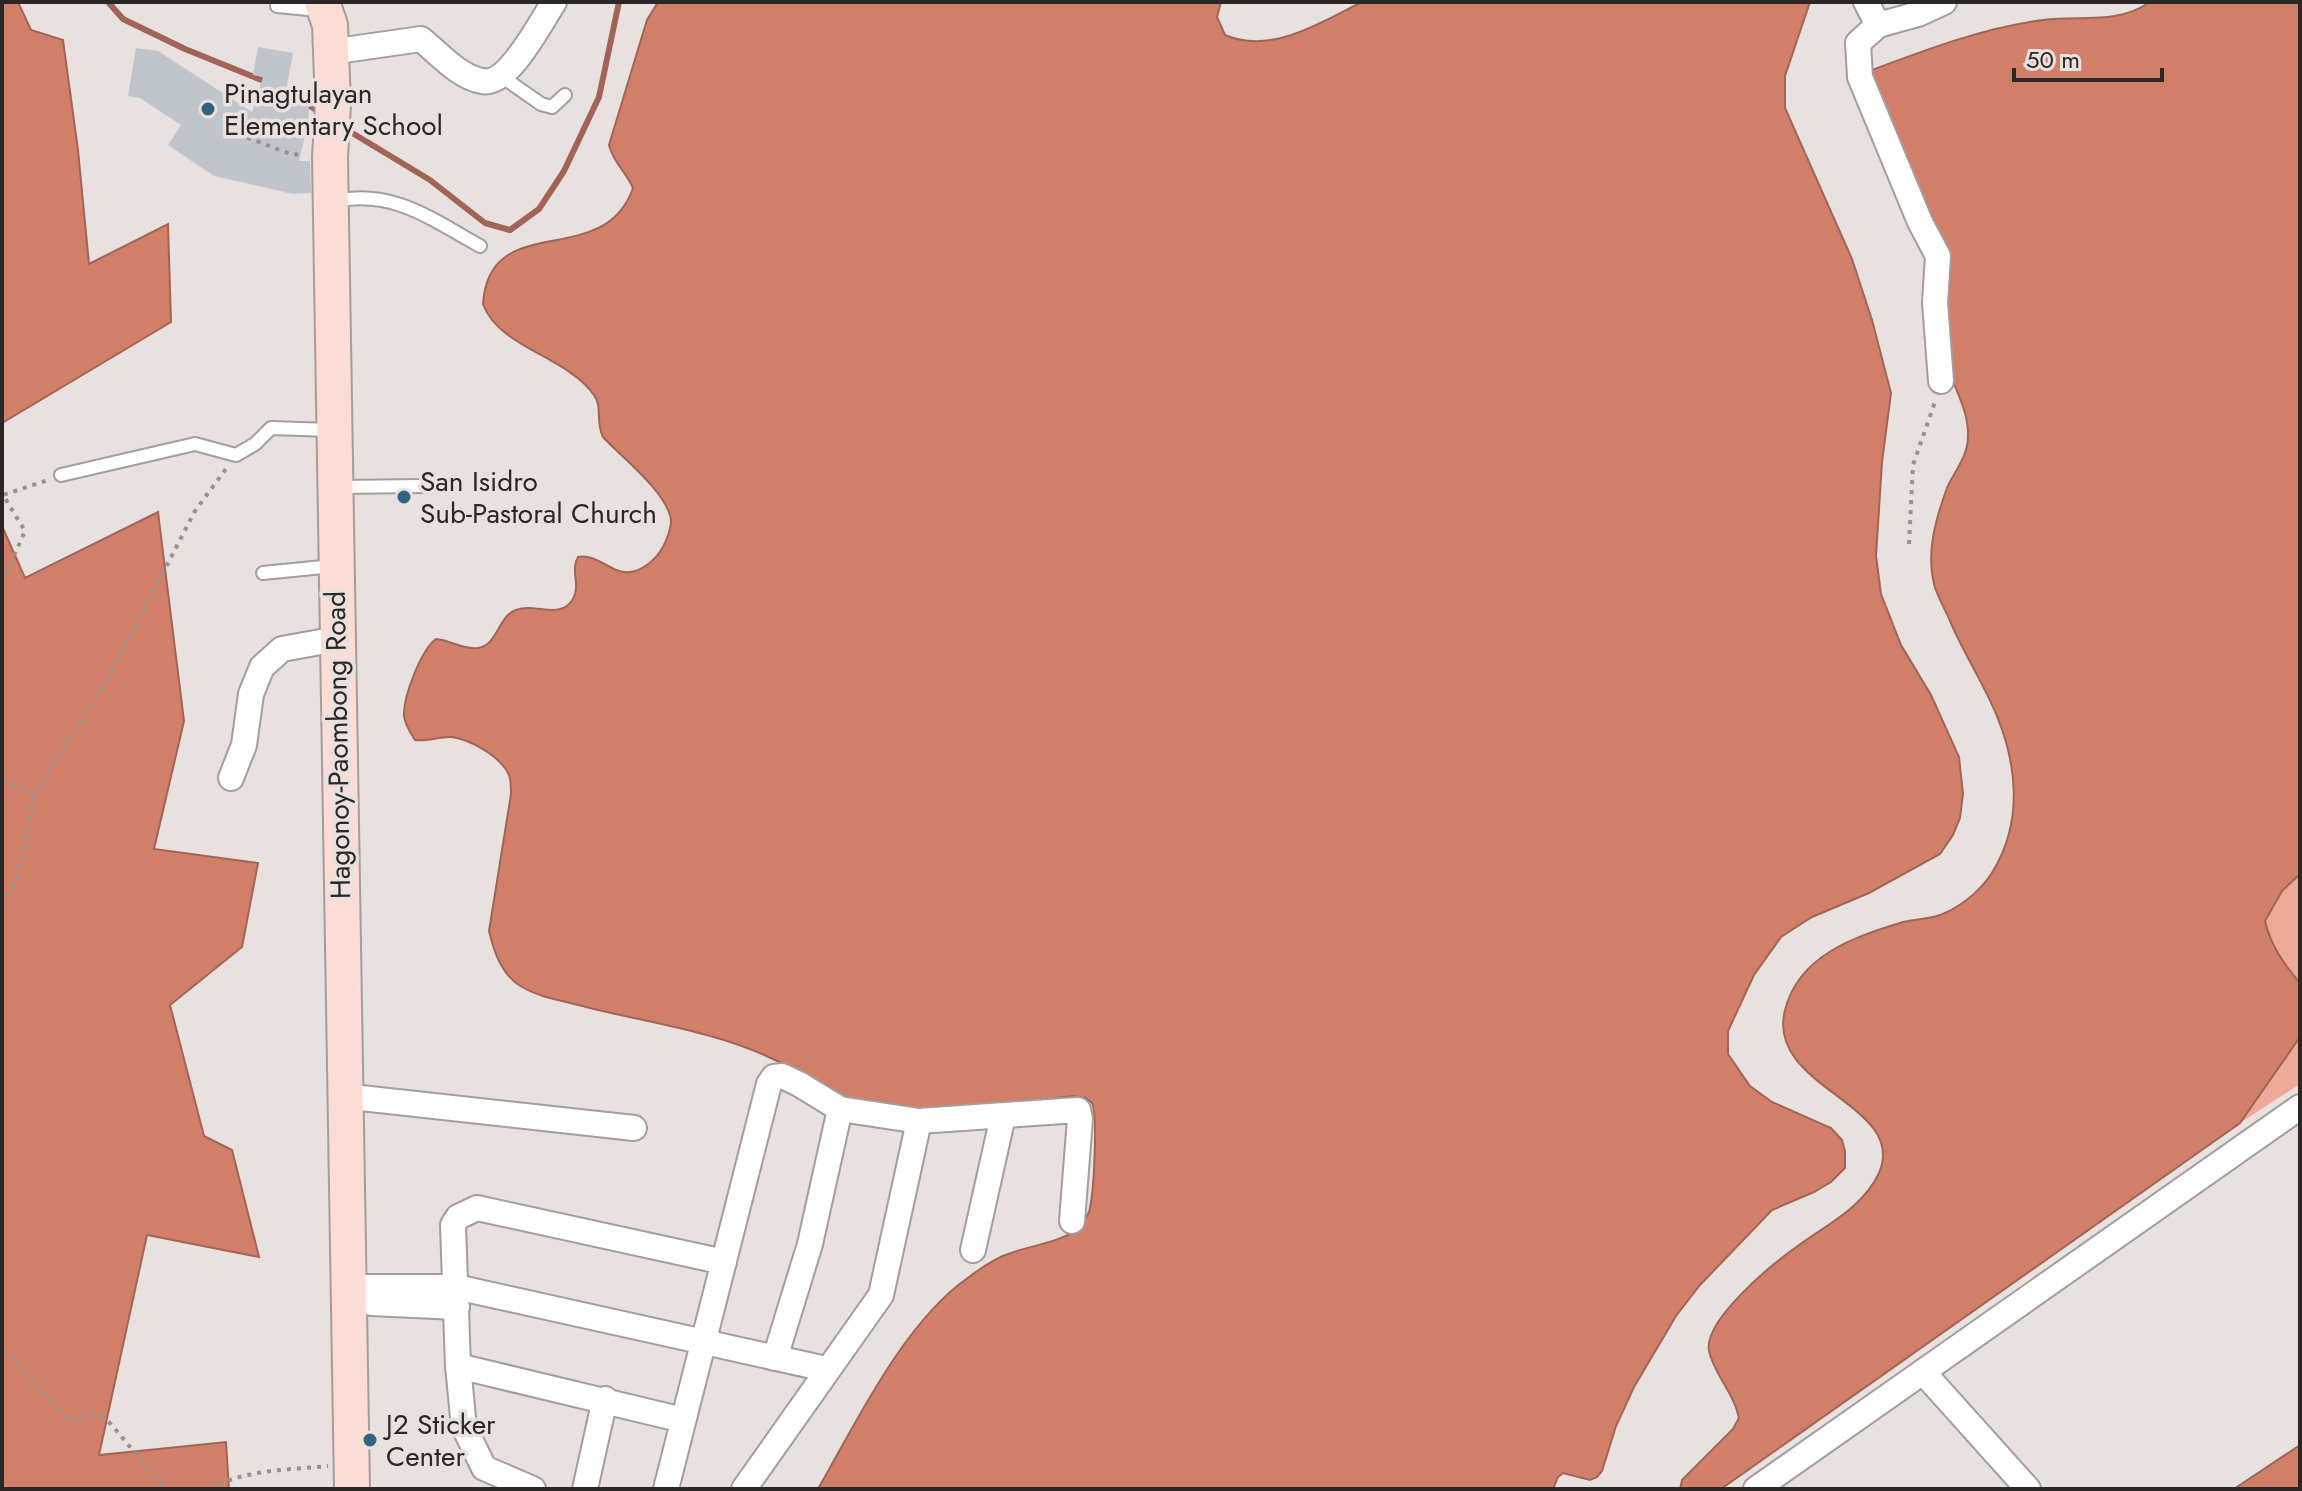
<svg xmlns="http://www.w3.org/2000/svg" width="2302" height="1491" viewBox="0 0 2302 1491" font-family="Jost,sans-serif">
	<style>
		.green { fill: #efa998 }
		.water { fill: #d27f6a; stroke: #a06556; stroke-width: 2 }
		.lines { fill: none; stroke-linecap: round; stroke-linejoin: round }
		.stream { stroke: #a06556; stroke-width: 6 }
		.building { fill: #bfc5ca }
		.service-casing { stroke: #a49d9b; stroke-width: 16 }
		.minor-casing { stroke: #a49d9b; stroke-width: 28 }
		.secondary-casing { stroke: #a49d9b; stroke-width: 38 }
		.path { stroke: #979190; stroke-width: 4; stroke-dasharray: 4 6; stroke-linecap: butt }
		.service { stroke: #fff; stroke-width: 12 }
		.minor { stroke: #fff; stroke-width: 24 }
		.secondary { stroke: #fbddd6; stroke-width: 34 }
		.poi-dot { fill: #326381; stroke: #e9e1df; stroke-width: 3 }
		.labels { text-anchor: middle; dominant-baseline: central; stroke-width: 7; stroke-linejoin: round; paint-order: stroke }
		.poi-label { font-size: 28px; fill: #2a2726; stroke: #e9e1df; text-anchor: start }
		.street-label { font-size: 28px; fill: #2a2726; stroke: #e9e1df }
	</style>
	<rect width="100%" height="100%" fill="#e9e1df"/>
	<g class="green">
		<path d="M2300 874V983C2283 963 2271 946 2265 921L2282 891Z"/>
		<path d="M2300 1037V1084L2240 1123Z"/>
	</g>
	<g class="water">
		<path d="M2 2H18L31 30 63 40 78 150 89 264 168 224 171 322 2 423Z"/>
		<path d="M658 2H1221L1217 17 1225 35C1272 55 1321 22 1362 2H1810L1785 76V108L1852 259 1872 320 1891 393 1882 462 1876 556 1881 594 1901 645 1931 695 1959 757 1963 794 1960 818 1953 835 1940 854 1869 893 1812 917 1781 937 1754 975 1728 1031V1054L1750 1086 1772 1102 1831 1128 1842 1140 1845 1151V1168L1831 1182 1814 1192 1772 1210 1700 1285 1676 1316 1634 1387 1616 1426 1602 1471 1597 1477 1590 1480 1563 1473 1558 1477 1553 1489H818C857 1421 904 1322 969 1277 981 1268 997 1257 1011 1253 1029 1246 1067 1241 1079 1227 1083 1224 1087 1216 1089 1212 1094 1194 1098 1118 1092 1103L1085 1098 1073 1096C1008 1103 943 1114 878 1106 839 1101 808 1075 773 1059 714 1031 649 1023 586 1007 565 1001 541 998 522 987 502 976 494 952 489 931L511 794C511 789 511 780 509 775 501 757 472 740 452 737 440 736 427 742 415 740 410 732 405 725 404 716 403 697 421 650 436 639 450 640 463 650 478 648 498 645 498 616 516 610 535 602 560 621 573 599 581 585 570 570 578 557 598 553 610 574 630 572 643 571 657 558 663 547 667 539 670 531 671 523 672 496 621 457 603 437 595 421 603 408 594 395 568 357 498 347 483 304 489 208 604 272 633 188 626 172 613 162 609 145L647 20Z"/>
		<path d="M2150 2H2300V874L2282 891 2265 921C2271 946 2283 963 2300 983V1037L2240 1123 1721 1489H1680L1682 1480 1733 1429 1739 1418C1734 1393 1714 1374 1709 1351 1703 1321 1771 1265 1795 1248 1824 1226 1863 1208 1879 1173 1909 1104 1765 1088 1785 1010 1799 955 1854 937 1903 922 1916 919 1931 919 1943 914 1965 904 1985 887 1996 866 2022 819 2017 765 1997 716 1984 684 1964 654 1950 621 1945 609 1937 596 1934 584 1926 552 1936 518 1947 488 1955 470 1968 457 1968 436 1969 406 1948 379 1943 350 1937 310 1943 268 1935 228 1932 213 1922 197 1916 183 1902 150 1888 118 1875 85L1872 70C1925 50 1986 27 2043 20 2080 15 2117 25 2150 2Z"/>
		<path d="M158 512 184 721 154 849 258 863 242 947 170 1005 204 1136 232 1150 259 1257 147 1235 99 1455 226 1442 229 1489H2V526L25 578Z"/>
		<path d="M2300 1445V1489H2234Z"/>
	</g>
	<g class="lines">
		<g class="stream">
			<path d="M108 2 123 19 185 49 269 83"/>
			<path d="M280 87 321 113"/>
			<path d="M344 128 430 180 485 223 510 230 539 209 564 171 599 97 619 2"/>
		</g>
	</g>
	<path class="building" d="M258 47 293 53 284 102 309 106 308 124 299 161H310L311 193 293 194 214 176 168 145 181 125 140 98 128 96 136 48 158 51 252 112 263 77 253 75Z"/>
	<g class="lines">
		<defs>
			<g id="service">
				<path d="M277 6 319 10"/>
				<path d="M501 76 541 104 552 107 565 95"/>
				<path d="M335 201C393 189 431 219 480 246"/>
				<path d="M61 475 195 444 236 455 255 444 271 428 331 430"/>
				<path d="M338 487 423 486"/>
				<path d="M263 573 333 566"/>
			</g>
			<g id="minor">
				<path d="M1866 2 1878 25"/>
				<path d="M330 52 421 39C438 53 459 77 482 81 508 87 541 22 554 2"/>
				<path d="M1941 381 1935 303 1938 256 1920 222 1860 77 1858 43 1878 25 1918 14 1944 2"/>
				<path d="M231 778 244 745 251 694 262 667 282 649 337 639"/>
				<path d="M343 1096 634 1128"/>
				<path d="M973 1250 1003 1116"/>
				<path d="M347 1287H456L826 1369"/>
				<path d="M371 1303 457 1307"/>
				<path d="M775 1358 810 1244 840 1109"/>
				<path d="M458 1366 683 1420"/>
				<path d="M1923 1372 2028 1489"/>
				<path d="M533 1489 484 1468 464 1427 458 1366 453 1225 458 1217 477 1208 724 1262"/>
				<path d="M585 1489 605 1399"/>
				<path d="M666 1489 769 1084 774 1077 782 1076 799 1084 840 1109 919 1121 1078 1110 1080 1119 1072 1221"/>
				<path d="M744 1489 881 1295 919 1121"/>
				<path d="M1756 1489 2300 1107"/>
			</g>
			<path id="secondary" d="M322 2 330 25 333 105 330 157 352 1489"/>
		</defs>
		<use href="#service" class="service-casing"/>
		<use href="#minor" class="minor-casing"/>
		<use href="#secondary" class="secondary-casing"/>
		<g class="path">
			<path d="M238 134 290 154 304 155"/>
			<path d="M1909 544 1913 465 1936 399"/>
			<path d="M2 583 25 531 3 495 48 480"/>
			<path d="M2 779 35 795"/>
			<path d="M2 905 16 881 35 795 113 669 195 511 228 466"/>
			<path d="M2 1350C28 1370 45 1398 70 1420L97 1413 111 1424 165 1489"/>
			<path d="M210 1489C244 1469 290 1470 328 1466"/>
		</g>
		<use href="#service" class="service"/>
		<use href="#minor" class="minor"/>
		<use href="#secondary" class="secondary"/>
	</g>
	<g class="poi-dot">
		<circle cx="208" cy="109" r="8"/>
		<circle cx="404" cy="497" r="8"/>
		<circle cx="370" cy="1440" r="8"/>
	</g>
	<g class="labels">
		<g class="poi-label">
			<text x="224" y="93">Pinagtulayan<tspan x="224" dy="32">Elementary School</tspan></text>
			<text x="420" y="481">San Isidro<tspan x="420" dy="32">Sub-Pastoral Church</tspan></text>
			<text x="386" y="1424">J2 Sticker<tspan x="386" dy="32">Center</tspan></text>
		</g>
		<g class="street-label">
			<text transform="translate(338 745) rotate(-91)">Hagonoy-Paombong Road</text>
		</g>
	</g>
	<rect width="2302" height="1491" fill="none" stroke="#2a2726" stroke-width="8"/>
	<path d="M2014 68v12h148v-12" fill="none" stroke="#2a2726" stroke-width="4"/>
	<text x="2026" y="68" font-size="24" fill="#2a2726" stroke="#e9e1df" stroke-width="6" paint-order="stroke">50 m</text>
</svg>
